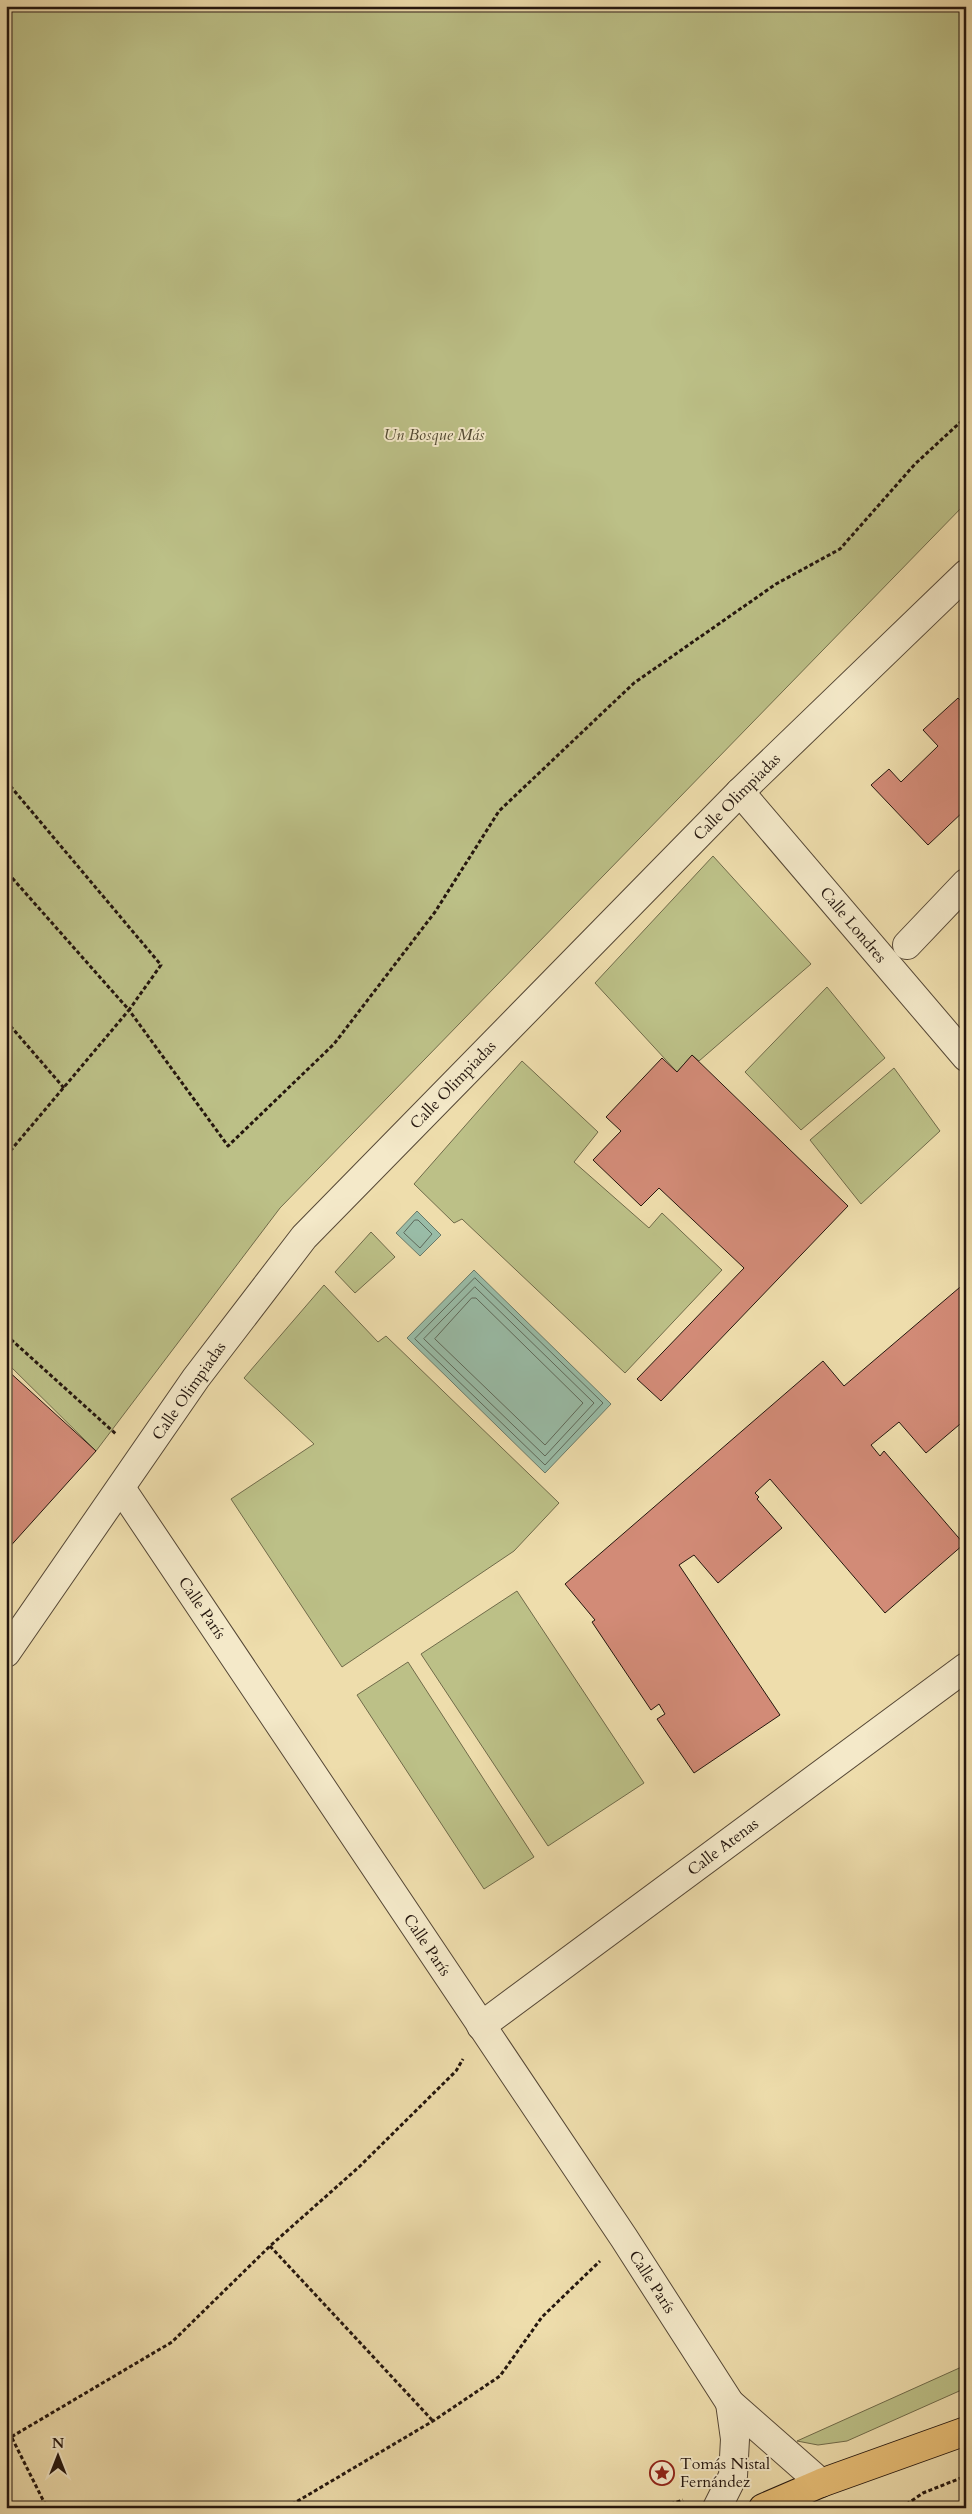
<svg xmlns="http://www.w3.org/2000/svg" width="972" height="2514" viewBox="0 0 972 2514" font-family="Cardo,serif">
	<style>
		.green { fill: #bcc087; stroke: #706b4a }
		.water { fill: #99bca7; stroke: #6a7a6a }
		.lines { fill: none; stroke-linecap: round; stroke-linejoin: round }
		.shore { stroke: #5e695a; stroke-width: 1 }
		.building { fill: #d28b77; stroke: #24160e }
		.minor-casing { stroke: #564836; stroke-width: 30 }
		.major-casing { stroke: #24160e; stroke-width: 30 }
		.path { stroke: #24160e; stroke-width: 3; stroke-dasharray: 4 2.5; stroke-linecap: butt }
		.minor { stroke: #f4e9c9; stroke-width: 28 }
		.major { stroke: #e7be76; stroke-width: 28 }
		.labels { text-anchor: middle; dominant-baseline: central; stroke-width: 4; stroke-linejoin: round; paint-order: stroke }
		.park-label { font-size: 16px; font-style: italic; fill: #524932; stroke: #f4e9c9 }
		.street-label { font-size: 16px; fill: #24160e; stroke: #f4e9c9 }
		.poi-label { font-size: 16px; fill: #24160e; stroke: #f4e9c9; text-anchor: start }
	</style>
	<rect width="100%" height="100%" fill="#eeddac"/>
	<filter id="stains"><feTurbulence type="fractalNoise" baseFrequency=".004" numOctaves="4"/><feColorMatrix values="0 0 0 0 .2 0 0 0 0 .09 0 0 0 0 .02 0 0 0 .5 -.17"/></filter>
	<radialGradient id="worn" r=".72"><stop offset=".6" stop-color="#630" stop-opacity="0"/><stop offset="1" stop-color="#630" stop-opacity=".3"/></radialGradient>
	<g class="green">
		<path d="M6 6H966V503L280 1208 96 1451 6 1362Z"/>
		<path d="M713 856 811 964 699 1061 692 1055 677 1072 595 983Z"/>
		<path d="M827 987 885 1058 801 1130 745 1072Z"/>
		<path d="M522 1061 598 1132 574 1162 649 1228 662 1213 722 1270 625 1373 462 1219 454 1223 414 1184Z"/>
		<path d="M894 1068 940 1131 861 1204 810 1140Z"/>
		<path d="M371 1232 395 1257 355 1293 335 1272Z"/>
		<path d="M324 1285 378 1342 386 1336 559 1503 514 1551 342 1667 231 1499 314 1444 244 1378Z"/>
		<path d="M517 1591 644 1783 548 1846 421 1654Z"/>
		<path d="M408 1662 534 1857 484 1889 357 1695Z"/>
		<path d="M966 2365V2388L847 2441 818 2445 797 2441Z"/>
	</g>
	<g class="water">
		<path d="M417 1211 441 1235 420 1256 396 1233Z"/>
		<path d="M474 1270 611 1404 545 1473 407 1338Z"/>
	</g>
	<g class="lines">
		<g class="shore">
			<path d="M415 1220H418L432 1234 420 1248 404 1233Z"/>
			<path d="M475 1278 603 1403 545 1465 415 1339Z"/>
			<path d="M475 1287 594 1403 545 1456 424 1339Z"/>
			<path d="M472 1298H476L583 1403 545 1445 435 1339Z"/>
		</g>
	</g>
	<g class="building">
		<path d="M958 698 966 706V809L928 845 871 785 889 769 901 782 938 746 923 730Z"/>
		<path d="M692 1055 848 1206 661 1401 637 1379 744 1268 659 1188 641 1206 593 1160 621 1131 606 1117 662 1058 677 1072Z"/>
		<path d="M966 1282V1419L926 1453 899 1422 871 1445 880 1456 884 1451 964 1544 885 1613 770 1479 755 1493 759 1497 757 1499 782 1528 718 1583 694 1555 679 1565 780 1715 694 1773 657 1719 665 1714 659 1704 651 1710 592 1622 595 1620 565 1584 823 1361 844 1386Z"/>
		<path d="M6 1369 96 1451 6 1551Z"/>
	</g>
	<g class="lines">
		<defs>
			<g id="minor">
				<path d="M740 792 966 1057"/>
				<path d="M907 945 966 883"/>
				<path d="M121 1488 624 2238 730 2403 821 2483"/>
				<path d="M6 1653 196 1378 304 1237 740 792 966 574"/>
				<path d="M481 2026 966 1667"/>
				<path d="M717 2508 733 2476 735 2439 730 2403"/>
			</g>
			<path id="major" d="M763 2508 821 2483 966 2431"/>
		</defs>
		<use href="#minor" class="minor-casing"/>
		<use href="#major" class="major-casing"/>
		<g class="path">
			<path d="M6 781 161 965 129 1010 6 871"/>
			<path d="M6 1021 64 1088"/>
			<path d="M6 1156 129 1010 228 1146 334 1044 435 912 499 811 634 683 776 584 840 549 915 464 966 417"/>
			<path d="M6 1335 117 1435"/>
			<path d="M270 2246 433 2421"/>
			<path d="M12 2438 47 2508"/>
			<path d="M6 2440 172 2342 270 2246 359 2167 456 2071 463 2059"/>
			<path d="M286 2508 433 2421 500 2376 542 2317 600 2261"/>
			<path d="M658 2508 683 2500"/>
			<path d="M901 2508 923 2493 966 2476"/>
		</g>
		<use href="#minor" class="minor"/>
		<use href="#major" class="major"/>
	</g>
	<defs>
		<symbol id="sight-ring" viewBox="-11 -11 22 22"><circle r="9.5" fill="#f4e9c9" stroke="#8f2418" stroke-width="1.5"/><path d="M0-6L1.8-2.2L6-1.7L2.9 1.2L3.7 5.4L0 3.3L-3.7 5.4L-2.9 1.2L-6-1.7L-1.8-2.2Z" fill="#8f2418"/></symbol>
	</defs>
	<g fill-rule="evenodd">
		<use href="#sight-ring" x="648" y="2459" width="28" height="28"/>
	</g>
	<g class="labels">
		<g class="park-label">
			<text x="434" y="435">Un Bosque Más</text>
		</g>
		<g class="street-label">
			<text transform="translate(737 797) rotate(-45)">Calle Olimpiadas</text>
			<text transform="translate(853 925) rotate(50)">Calle Londres</text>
			<text transform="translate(453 1085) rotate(-46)">Calle Olimpiadas</text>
			<text transform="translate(189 1391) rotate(-55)">Calle Olimpiadas</text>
			<text transform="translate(202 1608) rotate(56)">Calle París</text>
			<text transform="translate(723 1847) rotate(-37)">Calle Atenas</text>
			<text transform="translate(427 1945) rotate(56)">Calle París</text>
			<text transform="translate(652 2282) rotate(57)">Calle París</text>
		</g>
		<g class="poi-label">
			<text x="680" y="2464">Tomás Nistal<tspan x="680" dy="18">Fernández</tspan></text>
		</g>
	</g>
	<rect width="972" height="2514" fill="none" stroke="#eeddac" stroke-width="25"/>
	<rect x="8" y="8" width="957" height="2499" fill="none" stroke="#24160e" stroke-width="2.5"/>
	<rect x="12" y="12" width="947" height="2489" fill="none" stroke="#24160e"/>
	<g transform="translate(58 2456)" stroke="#f4e9c9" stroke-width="4" paint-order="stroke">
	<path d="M0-4L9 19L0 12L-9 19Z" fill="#24160e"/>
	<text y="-8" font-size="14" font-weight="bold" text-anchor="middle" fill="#24160e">N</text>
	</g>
	<rect width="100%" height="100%" filter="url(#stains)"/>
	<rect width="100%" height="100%" fill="url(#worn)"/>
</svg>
